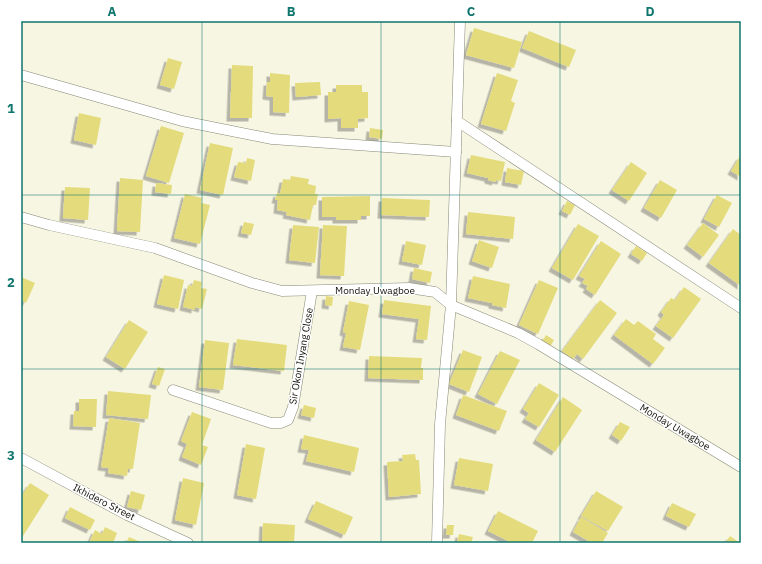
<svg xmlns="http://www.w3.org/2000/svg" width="762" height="564" viewBox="0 0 762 564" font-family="'IBM Plex Sans',sans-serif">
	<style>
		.building { fill: #e4dc7b; filter: url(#shadow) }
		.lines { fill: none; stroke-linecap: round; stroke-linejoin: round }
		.minor-casing { stroke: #887; stroke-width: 11 }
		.minor { stroke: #fff; stroke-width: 10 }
		.grid { fill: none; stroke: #0f766e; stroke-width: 1; stroke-opacity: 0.55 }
		.labels { text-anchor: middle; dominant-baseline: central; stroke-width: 3; stroke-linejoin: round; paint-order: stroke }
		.street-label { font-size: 10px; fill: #12110b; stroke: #fff }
		.neatline { fill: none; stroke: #0f766e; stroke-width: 1.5 }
		.grid-label { font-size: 13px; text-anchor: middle; font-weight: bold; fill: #0f766e }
	</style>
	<defs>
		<filter id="shadow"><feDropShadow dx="-3.5" dy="3.5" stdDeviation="0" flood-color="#0004"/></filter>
	</defs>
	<rect width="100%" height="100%" fill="#f7f6e3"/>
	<g class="building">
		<path d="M474 28 522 42 514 68 466 55Z"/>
		<path d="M529 31 576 50 569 67 522 48Z"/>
		<path d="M168 58 182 62 174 89 160 85Z"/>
		<path d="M232 65 253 66 252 118H230Z"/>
		<path d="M270 73 290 75 289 113 273 112V97L266 96 267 82H270Z"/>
		<path d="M497 73 518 80 511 101 515 103 506 131 481 124Z"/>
		<path d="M320 82 321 95 296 97 295 83Z"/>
		<path d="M336 85H362V92H368V118L358 119V128H341V118L328 119V92H336Z"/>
		<path d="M79 113 101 118 96 145 74 140Z"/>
		<path d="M161 126 184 133 169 183 146 176Z"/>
		<path d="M370 128 383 130 382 139 369 137Z"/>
		<path d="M210 143 233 148 223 195 200 190Z"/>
		<path d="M471 155 505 162 501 181 496 180 495 182 488 180V178L467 173Z"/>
		<path d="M740 156 741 157V177L731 171Z"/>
		<path d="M247 158 255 160 251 181 234 177 238 162 246 163Z"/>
		<path d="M631 162 647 173 629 201 612 190Z"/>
		<path d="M507 168 524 171 521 185 505 182Z"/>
		<path d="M291 176 309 179 308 184 316 186 315 194H318L316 205H313L310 220 286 215 287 212 277 210 278 200H275L277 193 280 194 283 179 290 180Z"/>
		<path d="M120 178 143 180 140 232 117 231Z"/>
		<path d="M660 180 677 190 661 218 644 208Z"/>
		<path d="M156 183 172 185 171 194 155 192Z"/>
		<path d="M65 187 90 188 88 220 63 218Z"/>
		<path d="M185 194 202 198 201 203 210 205 200 244 174 238Z"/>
		<path d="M717 195 732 203 719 227 704 219Z"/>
		<path d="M370 196V216H361V220H336V217H322V197Z"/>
		<path d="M382 198 430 200 429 217 381 215Z"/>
		<path d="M567 201 575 205 570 215 562 211Z"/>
		<path d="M468 212 515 217 513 239 466 234Z"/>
		<path d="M244 222 254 224 251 235 241 233Z"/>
		<path d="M703 223 719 235 703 257 687 245Z"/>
		<path d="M578 224 599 236 573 280 552 268Z"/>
		<path d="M293 225 319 227 315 263 289 260Z"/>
		<path d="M323 225 347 226 344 276 320 275Z"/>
		<path d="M733 229 741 235V286L709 263Z"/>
		<path d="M479 240 499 247 492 268 472 261Z"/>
		<path d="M406 241 426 245 422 265 402 261Z"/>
		<path d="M601 241 621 254 595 295 586 289 588 286 582 283 585 279 579 276Z"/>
		<path d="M636 246 647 253 642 261 631 254Z"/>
		<path d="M414 268 432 272 430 283 412 279Z"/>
		<path d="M164 275 184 280 178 309 157 304Z"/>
		<path d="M473 276 510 284 506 308 492 305V303L468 298Z"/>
		<path d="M21 277 35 283 26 303 21 300Z"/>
		<path d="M194 280 202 282 201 288 207 289 202 309 195 307V310L183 307 188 285 192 286Z"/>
		<path d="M539 280 558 288 538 334 519 325Z"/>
		<path d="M684 287 701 299 673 338 656 326 664 315 661 312 671 298 675 300Z"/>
		<path d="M326 296 333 297 332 306 325 305Z"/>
		<path d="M384 300 431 306 427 340 416 339 419 319 382 314Z"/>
		<path d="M600 300 617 313 583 359 577 354 573 359 562 351Z"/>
		<path d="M349 301 369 305 360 350 343 347 346 333 343 332Z"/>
		<path d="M626 319 634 325 638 321 656 334 653 339 665 348 653 364 614 335Z"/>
		<path d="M129 320 148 332 125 369 106 357Z"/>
		<path d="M546 335 554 340 550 347 542 342Z"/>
		<path d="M237 339 287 345 284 371 233 365Z"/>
		<path d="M205 340 229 343 223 390 199 387Z"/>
		<path d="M463 350 482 357 469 392 449 384Z"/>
		<path d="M500 351 520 360 497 404 478 394Z"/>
		<path d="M369 356 422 358 421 368H423V380L368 378Z"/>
		<path d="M158 367 165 369 159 386 152 384Z"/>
		<path d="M539 383 559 395 539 427 525 419 529 413 523 409Z"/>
		<path d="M108 391 151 395 148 419 106 415Z"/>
		<path d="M463 395 507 411 499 431 456 415Z"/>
		<path d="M563 397 582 410 555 452 536 440Z"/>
		<path d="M79 399H97L96 427 73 426 74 411H79Z"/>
		<path d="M304 405 316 408 314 418 301 415Z"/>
		<path d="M192 412 211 419 202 445 208 447 201 465 182 457 187 444 181 441Z"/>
		<path d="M109 418 140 423 133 469H128L127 476 108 473 109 468 101 467Z"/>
		<path d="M620 422 630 427 621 441 612 435Z"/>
		<path d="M304 435 359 448 354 472 306 461 309 450 301 449Z"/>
		<path d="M246 444 265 448 256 499 237 495Z"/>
		<path d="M415 454 416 460H419L421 494 389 497 387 462 403 461 402 455Z"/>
		<path d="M459 458 493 464 488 491 454 485Z"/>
		<path d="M183 478 204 483 196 525 175 520Z"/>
		<path d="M30 483 49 495 23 536 21 535V497Z"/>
		<path d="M131 491 145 495 141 510 127 507Z"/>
		<path d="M596 491 623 507 608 531 581 516Z"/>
		<path d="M316 501 353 517 345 535 308 519Z"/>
		<path d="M672 503 696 514 689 527 666 516Z"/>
		<path d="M70 507 95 520 90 530 65 518Z"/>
		<path d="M498 511 538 531 532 543H512L488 531Z"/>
		<path d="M581 517 608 533 602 543H592L573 532Z"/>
		<path d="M263 523 295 525 294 543H262Z"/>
		<path d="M447 525H454L453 535H446Z"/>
		<path d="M105 527 117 533 113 543H89L95 530 102 534Z"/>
		<path d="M459 534 473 537 471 543H457Z"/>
		<path d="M730 536 740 543H725Z"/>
		<path d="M129 537 143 543H126Z"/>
	</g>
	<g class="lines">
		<defs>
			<g id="minor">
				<path d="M21 75 182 121 272 139 456 152"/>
				<path d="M457 121 741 308"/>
				<path d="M21 217 49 225 155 248 252 283 282 291 409 288 435 292 451 305 518 333 538 344 741 467"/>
				<path d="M173 390 271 423H281L288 420 293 407 312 291"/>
				<path d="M21 458 127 515 188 543"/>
				<path d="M437 543 440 424 451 305 460 21"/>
			</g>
		</defs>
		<use href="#minor" class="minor-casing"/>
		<use href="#minor" class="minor"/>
	</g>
	<path class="grid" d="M202 21V543M381 21V543M560 21V543M21 195H741M21 369H741"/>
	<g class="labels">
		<g class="street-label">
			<text x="375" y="290">Monday Uwagboe</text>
			<text transform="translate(301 356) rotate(-80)">Sir Okon Inyang Close</text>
			<text transform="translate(675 427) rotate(31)">Monday Uwagboe</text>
			<text transform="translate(104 502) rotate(27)">Ikhidero Street</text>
		</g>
	</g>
	<rect width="762" height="564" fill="none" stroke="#ffffff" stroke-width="44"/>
	<rect x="22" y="22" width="718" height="520" class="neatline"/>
	<g class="grid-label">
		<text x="112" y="16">A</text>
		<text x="291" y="16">B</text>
		<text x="471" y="16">C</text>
		<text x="650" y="16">D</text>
		<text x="11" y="113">1</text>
		<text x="11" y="287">2</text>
		<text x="11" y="460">3</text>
	</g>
</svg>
